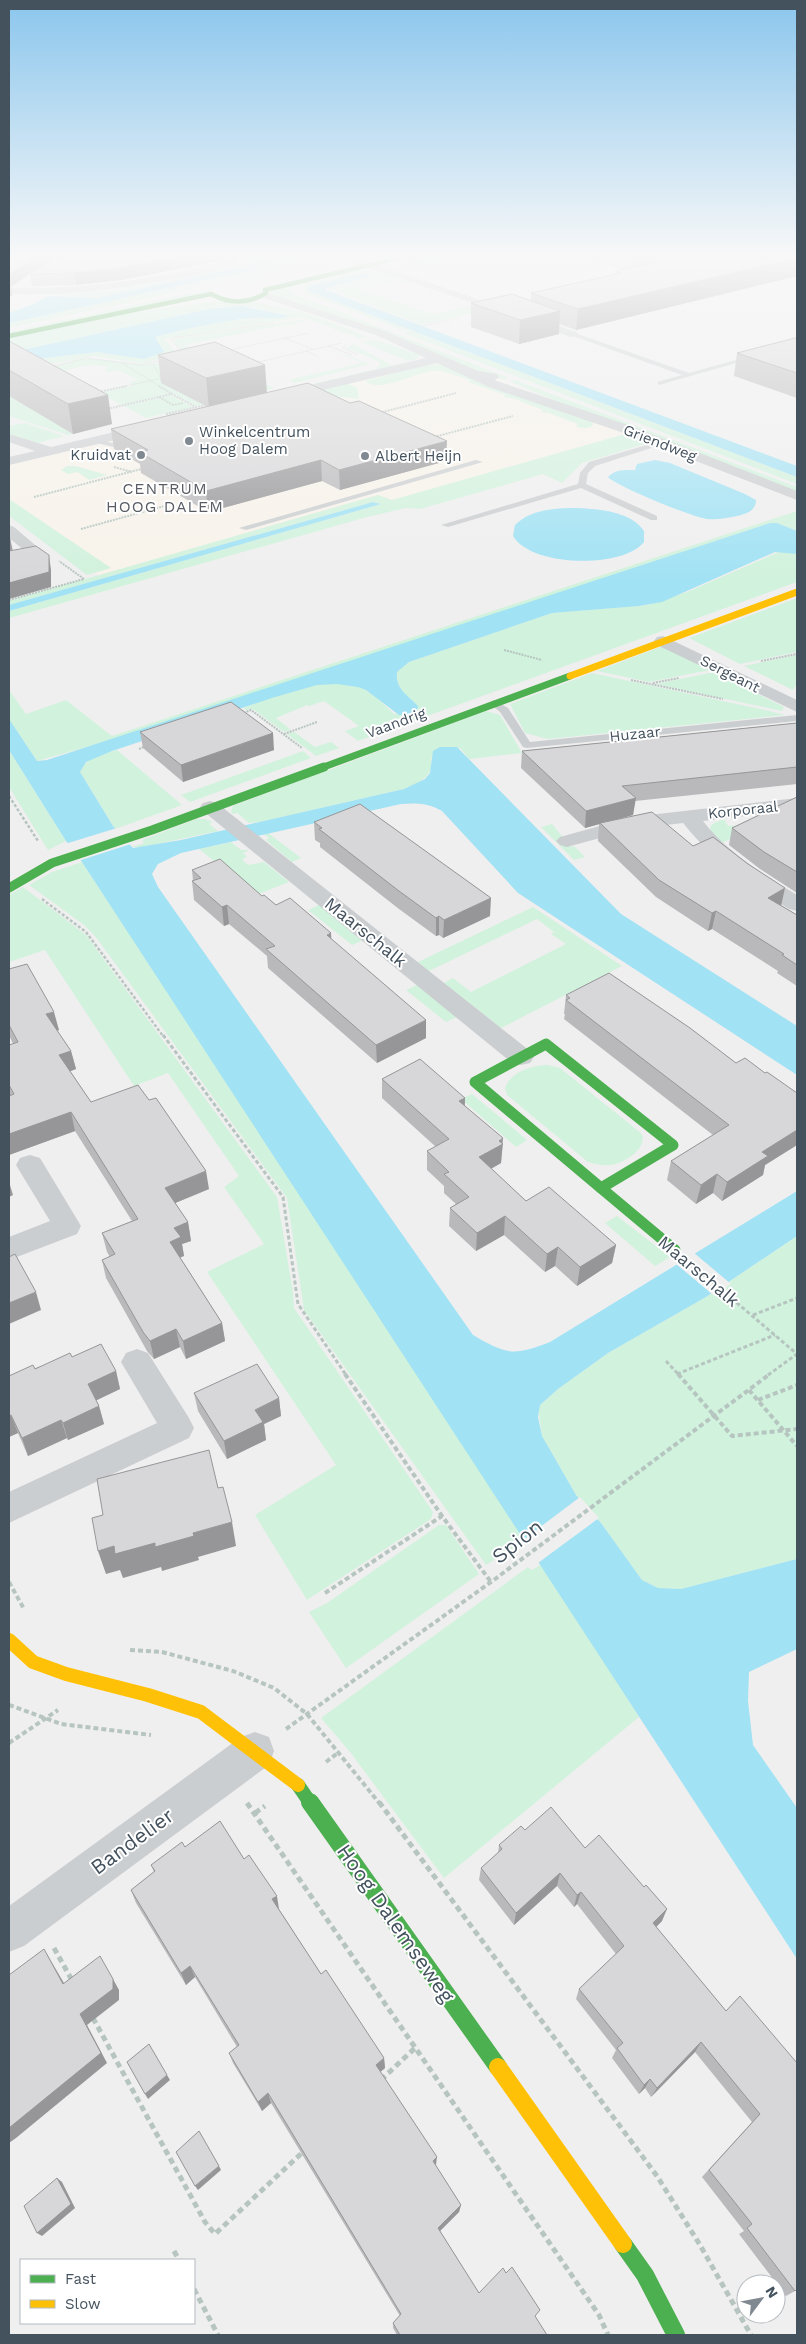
<svg xmlns="http://www.w3.org/2000/svg" width="806" height="2344" viewBox="0 0 806 2344" font-family="'Work Sans',sans-serif">
	<style>
		.commercial { fill: #f8f3ea }
		.green { fill: #d1f2dd }
		.water { fill: #a1e2f4 }
		.pier { fill: #f0efef }
		.lines { fill: none; stroke-linecap: round; stroke-linejoin: round }
		.path-far5 { stroke: #b6c5c0; stroke-width: 1; stroke-dasharray: 1 1; stroke-linecap: butt }
		.path-far4 { stroke: #b6c5c0; stroke-width: 2; stroke-dasharray: 2 1; stroke-linecap: butt }
		.path-far3 { stroke: #b6c5c0; stroke-width: 2.5; stroke-dasharray: 3 2; stroke-linecap: butt }
		.path-far2 { stroke: #b6c5c0; stroke-width: 3; stroke-dasharray: 4 2.5; stroke-linecap: butt }
		.path-far1 { stroke: #b6c5c0; stroke-width: 4; stroke-dasharray: 5 3; stroke-linecap: butt }
		.path { stroke: #b6c5c0; stroke-width: 5; stroke-dasharray: 6 4; stroke-linecap: butt }
		.lane { fill: #cbced0; fill-rule: evenodd }
		.street { fill: #cbced0; fill-rule: evenodd }
		.fast-far5 { stroke: #4caf50; stroke-width: 4.5 }
		.fast-far4 { stroke: #4caf50; stroke-width: 7 }
		.fast-far3 { stroke: #4caf50; stroke-width: 9 }
		.fast-far2 { stroke: #4caf50; stroke-width: 11 }
		.fast-far1 { stroke: #4caf50; stroke-width: 14 }
		.fast { stroke: #4caf50; stroke-width: 18 }
		.slow-far2 { stroke: #ffc107; stroke-width: 7 }
		.slow-far1 { stroke: #ffc107; stroke-width: 14 }
		.slow { stroke: #ffc107; stroke-width: 18 }
		.wall { fill: #b9b9bb }
		.shaded-wall { fill: #969698 }
		.building { fill: #d7d7d9; stroke: #969698 }
		.poi-dot { fill: #808991; stroke: #fff; stroke-width: 2 }
		.labels { text-anchor: middle; dominant-baseline: central; stroke-width: 4; stroke-linejoin: round; paint-order: stroke }
		.far-poi-label { font-size: 15px; fill: #44525e; stroke: #fff; text-anchor: start }
		.far-street-label { font-size: 15px; fill: #44525e; stroke: #fff }
		.far-neighbourhood-label { font-size: 16px; letter-spacing: 1px; fill: #5a5e64; stroke: #fff }
		.street-label { font-size: 18px; fill: #44525e; stroke: #fff }
		.near-street-label { font-size: 21px; fill: #44525e; stroke: #fff }
	</style>
	<rect width="100%" height="100%" fill="#f0efef"/>
	<path class="commercial" d="M453 359 625 434 108 582 9 508V465Z"/>
	<g class="green">
		<path d="M314 253H361L9 328V323L252 270Z"/>
		<path d="M237 263 245 266 97 298 38 294 119 290 116 287 180 277Z"/>
		<path d="M360 270 379 272 415 283 411 285 400 281 363 290 432 314 470 306 483 311 422 325 326 288 309 291 407 329 402 330 302 292 304 284 340 276 338 275 346 271Z"/>
		<path d="M263 277 275 280 221 286 196 296 9 334V332Z"/>
		<path d="M288 284 293 286 294 294 509 378 504 380 481 372 272 296 271 291Z"/>
		<path d="M214 301C229 302 245 300 260 303 298 310 333 321 367 337L358 338 353 336 356 335 344 333 302 317 165 339 176 353 144 364 94 356 32 368 37 359 98 352 144 359 163 353 155 337C185 329 219 321 250 318 264 316 275 320 288 316L252 307H222L9 353V338L110 316Z"/>
		<path d="M305 319 314 323 305 320 293 323 298 326 288 324 185 345 274 388 197 406 172 393 122 405 100 393 133 386 129 382 138 380 118 370 107 372 104 370 109 367C89 362 71 368 51 376L53 367C64 364 76 359 88 359 125 358 148 377 182 350L174 342 175 339Z"/>
		<path d="M411 330 797 477V484L404 333Z"/>
		<path d="M374 339 420 355 415 360 408 361 362 342Z"/>
		<path d="M353 344 391 365 390 368 308 387 304 386 376 369 381 365 378 361 347 348Z"/>
		<path d="M327 347 369 364 295 383 289 380 362 363Z"/>
		<path d="M441 364 593 422V425C589 429 582 429 576 426L578 424 549 413 541 412 543 410 515 399 504 397 505 395 468 382 469 380C460 377 450 373 440 371 422 368 380 395 365 381L426 365Z"/>
		<path d="M515 380 797 487V492L629 427 570 407 509 381Z"/>
		<path d="M347 384 357 387 359 399 326 395 316 391Z"/>
		<path d="M171 395 193 407 146 418 124 406Z"/>
		<path d="M9 396 75 434 68 435 9 416Z"/>
		<path d="M25 423 64 436H65L37 443 9 434V426Z"/>
		<path d="M625 434 648 443 582 463 562 483 543 474 420 509 406 508 367 517 9 618V611L381 504 373 502 9 605V601L367 498 378 495 392 500Z"/>
		<path d="M67 466H76L107 475 89 480 78 472 68 474 61 470Z"/>
		<path d="M9 499 111 568 87 575 9 516Z"/>
		<path d="M797 511V531L777 523H770L115 739 37 761 9 720V690L26 714 66 700 112 736Z"/>
		<path d="M781 551 797 554V582L358 741 345 731 359 726 324 701 309 706 307 705 276 718 291 730 284 732 253 709 247 710 243 708C278 696 328 672 364 689 375 695 385 705 394 714L414 712 415 703C405 694 395 687 397 672L409 662 552 613 648 605 687 592Z"/>
		<path d="M797 598V652L740 664 689 638Z"/>
		<path d="M663 646 710 670 649 682 597 671Z"/>
		<path d="M797 655V683L793 690 744 666Z"/>
		<path d="M714 672 784 707 782 711 656 684Z"/>
		<path d="M592 673 765 710 785 715 548 739 525 733 510 704Z"/>
		<path d="M486 711 500 715 522 753 469 759 460 748 431 758C435 776 419 783 404 789L260 822 249 823 237 813 233 814 231 812 233 806Z"/>
		<path d="M294 732 315 747 331 742 339 748 316 756 287 734Z"/>
		<path d="M9 750 66 841 48 850 9 787Z"/>
		<path d="M117 750 182 805 115 829 80 772C85 757 104 754 117 750Z"/>
		<path d="M303 751 311 758 190 802 181 795Z"/>
		<path d="M197 819H205L213 822 209 824 218 831 143 847H131L144 843 142 840Z"/>
		<path d="M724 819 728 826 746 825 749 830 722 843 711 832 710 827 714 823Z"/>
		<path d="M552 824 571 847 574 846 585 857 574 860 541 827Z"/>
		<path d="M268 833 301 858 292 862 266 840 269 838 264 834Z"/>
		<path d="M231 842 241 850H249L243 853 247 857 242 859 248 865 264 862 289 882 256 895 199 849Z"/>
		<path d="M82 862 408 1359 527 1536 517 1545 486 1565 304 1310 287 1198 95 936 84 925 29 885 52 872Z"/>
		<path d="M23 887 86 935 277 1197 293 1292 294 1308 433 1512 431 1519 307 1600 255 1515 336 1465 207 1272 264 1244 224 1187 239 1176 168 1073 134 1086 45 950 9 962V895Z"/>
		<path d="M319 905 362 941 352 945 308 910Z"/>
		<path d="M533 907 622 966 501 1028 444 983 453 978 471 992 566 944 551 934 554 932 537 919 429 971 418 962Z"/>
		<path d="M417 985 457 1017 446 1022 406 990Z"/>
		<path d="M548 1065 560 1068 642 1134C647 1149 625 1162 611 1165 603 1166 595 1164 588 1162L507 1095 505 1088C510 1072 533 1065 548 1065Z"/>
		<path d="M472 1094 527 1140 516 1147 461 1099Z"/>
		<path d="M617 1216 670 1257 655 1266 605 1223Z"/>
		<path d="M797 1236V1559L681 1589 658 1588 642 1580 601 1523 576 1495 542 1436 538 1407 558 1389 608 1353 706 1297Z"/>
		<path d="M439 1525H446L479 1574 346 1668 309 1612 327 1603Z"/>
		<path d="M542 1564 639 1717 444 1878 350 1752 321 1718 528 1567 532 1570Z"/>
	</g>
	<g class="water">
		<path d="M231 253H256L273 259 296 253H314L252 270 9 323V313L34 304 48 296 97 298 257 263Z"/>
		<path d="M447 253H468L417 266 406 264Z"/>
		<path d="M359 274 371 276 326 288V290L797 466V477L308 291 310 286Z"/>
		<path d="M241 306 289 316C276 321 264 316 251 318 219 321 185 329 155 337L164 352 144 359 97 352 37 359 9 353 209 309Z"/>
		<path d="M655 460 670 463 745 494 756 500C756 511 746 514 737 516 727 518 717 520 707 519 692 517 618 487 608 477 615 469 626 470 635 470L637 464Z"/>
		<path d="M373 502 381 504 9 611V605Z"/>
		<path d="M577 508C599 509 630 511 644 531V542C622 569 531 567 513 536L515 525C531 509 556 508 577 508Z"/>
		<path d="M770 523H777L797 531V554L775 552 662 602 639 606 552 613 409 662 397 672C395 689 408 695 418 706L417 710 410 714 399 715 366 690 358 687 337 684 317 685 275 697 112 751 86 762 80 772 113 826 133 848 181 840 404 789 425 779 430 773 433 751 440 747H457L621 914 797 1026V1075L518 893 442 811C428 803 416 803 401 804L181 853 158 864 152 874 158 887 473 1335C507 1355 514 1356 550 1342L797 1191V1236L706 1297 608 1353 558 1389 540 1405 538 1417 542 1436 576 1495 601 1523 642 1580 658 1588 681 1589 797 1559V1649L749 1672 748 1701 753 1745 797 1808V1959L82 862 66 841 9 750V719L37 761 47 760Z"/>
	</g>
	<g class="pier">
		<path d="M117 828 131 844 78 861 65 844Z"/>
		<path d="M693 1252 731 1284 713 1295 675 1263Z"/>
		<path d="M580 1497 599 1518 538 1563 523 1540Z"/>
	</g>
	<g class="lines">
		<g class="path-far5">
			<path d="M423 326 459 318"/>
			<path d="M285 338 312 349"/>
			<path d="M341 343 329 346 352 355"/>
			<path d="M345 345 343 348 357 354"/>
			<path d="M229 350 309 333"/>
			<path d="M306 351 317 356"/>
			<path d="M179 353 180 350 172 340 174 338 274 323"/>
			<path d="M122 363 161 387"/>
			<path d="M254 363 329 346"/>
			<path d="M153 364 161 378"/>
			<path d="M51 367 86 358 142 365 162 360"/>
			<path d="M121 387 163 378"/>
		</g>
		<g class="path-far4">
			<path d="M159 386 172 394"/>
			<path d="M98 392 127 386"/>
			<path d="M159 397 173 405 183 403"/>
			<path d="M107 409 172 394 196 407"/>
			<path d="M379 413 456 393"/>
			<path d="M166 414 206 405"/>
			<path d="M167 416 186 412"/>
			<path d="M434 437 513 416"/>
			<path d="M114 467 132 472"/>
			<path d="M34 497 145 468"/>
			<path d="M81 529 168 505"/>
			<path d="M9 600 84 579 59 561"/>
			<path d="M504 650 542 660"/>
			<path d="M761 661 797 654"/>
			<path d="M631 680 723 699"/>
			<path d="M653 683 679 678"/>
			<path d="M241 714 251 710 302 748"/>
			<path d="M284 734 317 722"/>
			<path d="M139 749 146 746"/>
		</g>
		<g class="path-far3">
			<path d="M9 796 38 841"/>
			<path d="M42 899 86 932 163 1036"/>
		</g>
		<g class="path-far2">
			<path d="M163 1035 283 1197 298 1304 346 1375"/>
			<path d="M697 1269 797 1354"/>
			<path d="M753 1315 797 1298"/>
			<path d="M666 1361 679 1375"/>
			<path d="M677 1374 775 1335"/>
			<path d="M768 1375 797 1354"/>
		</g>
		<g class="path-far1">
			<path d="M345 1374 442 1516 491 1582"/>
			<path d="M678 1374 732 1436 797 1429"/>
			<path d="M749 1390 797 1446"/>
			<path d="M758 1400 797 1385"/>
			<path d="M9 1582 24 1609"/>
			<path d="M325 1593 442 1516"/>
			<path d="M130 1650 162 1652 233 1671 274 1688 307 1714 380 1804"/>
			<path d="M9 1705 61 1724 151 1735"/>
			<path d="M286 1729 491 1582 770 1374"/>
			<path d="M9 1743 58 1710"/>
			<path d="M326 1762 339 1752"/>
		</g>
		<g class="path">
			<path d="M379 1802 657 2176 700 2245 751 2335"/>
			<path d="M247 1803 599 2315 608 2335"/>
			<path d="M255 1813 265 1806"/>
			<path d="M54 1948 73 1982"/>
			<path d="M93 2018 205 2222 215 2234 305 2150"/>
			<path d="M381 2080 416 2047"/>
			<path d="M174 2251 179 2260"/>
			<path d="M194 2289 218 2335"/>
		</g>
		<g class="lane">
			<path d="M562 253 583 257H598L583 261Z"/>
			<path d="M572 332 689 373 754 355 757 357 659 385 657 382 682 375 570 335Z"/>
			<path d="M133 438 137 440 136 442 113 447 89 441 93 439 113 443Z"/>
			<path d="M660 441 667 443 595 466 588 473 586 484 657 516V520H651L581 488 448 527 441 525 578 484 580 473 589 462Z"/>
			<path d="M476 460 483 462 246 530 239 528Z"/>
			<path d="M494 700 508 708 530 742 797 715V721L527 748 523 747 500 712 489 703Z"/>
		</g>
		<g class="street">
			<path d="M205 253H219L237 262C226 272 203 273 189 276 129 287 70 297 9 294V288C66 289 122 284 178 272 193 269 209 267 223 262Z"/>
			<path d="M350 258H358L506 309 505 311H497L350 262Z"/>
			<path d="M264 292 384 331 478 371 497 374 499 377 495 380 497 381 628 425 797 491V500L618 431 489 387 437 363 280 400 276 399 274 396 276 393 426 358 376 335 260 297 259 295Z"/>
			<path d="M525 314 576 332 578 334 572 337 568 336 521 319 519 317Z"/>
			<path d="M148 424 155 428 153 431 9 465V457L35 451 9 442V434L51 447Z"/>
			<path d="M9 525 14 527 41 550 44 553 41 556 9 565V555L25 551 9 538Z"/>
			<path d="M663 636 797 700V712L657 645 654 641 657 637Z"/>
			<path d="M797 798V810L703 821C728 853 763 874 797 895V911L789 909C749 884 712 860 683 823L633 829 567 847 560 845 556 841 560 837 632 817Z"/>
			<path d="M210 801 217 803 530 1051 534 1057 530 1063 521 1065 512 1063 203 811 200 807 203 803Z"/>
			<path d="M30 1155 40 1158 81 1226 77 1234 9 1260V1237L50 1221 16 1165 20 1158Z"/>
			<path d="M137 1349 148 1353 189 1418 194 1428 189 1438 9 1523V1492L157 1423 121 1362 126 1353Z"/>
			<path d="M255 1732 269 1737 274 1751 269 1765 24 1946 9 1952V1906L241 1737Z"/>
		</g>
		<g class="fast-far5">
			<path d="M265 290 420 253"/>
			<path d="M211 294C229 304 248 304 266 293L265 290"/>
			<path d="M9 336 211 294"/>
		</g>
		<path class="fast-far4" d="M321 768 570 676"/>
		<path class="fast-far3" d="M9 888 52 863 152 830 324 767"/>
		<g class="fast-far2">
			<path d="M546 1044 673 1145 601 1188 475 1082Z"/>
			<path d="M601 1188 675 1250"/>
		</g>
		<path class="fast-far1" d="M298 1785 311 1804"/>
		<g class="fast">
			<path d="M310 1802 498 2067"/>
			<path d="M623 2244 645 2275 676 2335"/>
		</g>
		<path class="slow-far2" d="M570 676 797 592"/>
		<path class="slow-far1" d="M9 1640 33 1662 66 1674 148 1695 201 1712 298 1785"/>
		<path class="slow" d="M498 2067 623 2244"/>
	</g>
	<g class="wall">
		<path d="M9 253 217 261 121 280 76 285 32 286 30 274 12 286H11L12 296 9 297Z"/>
		<path d="M223 253H279L264 257 253 254 234 258Z"/>
		<path d="M575 253H797V276L576 330 559 324V334L519 344 471 327V303L531 301V293L615 274V271L622 269 593 260V255H583Z"/>
		<path d="M797 338V398L734 376 737 353Z"/>
		<path d="M9 341 112 424 73 434 9 396Z"/>
		<path d="M158 355 267 393 446 461 340 490 322 481 208 512 141 473 140 464 114 449 111 429 208 407 161 383Z"/>
		<path d="M797 723V784L635 801 633 815 619 819 693 846 781 905 797 915V986L777 973 778 971 712 929 708 931 656 897 598 841 599 824 585 828 521 768 522 751Z"/>
		<path d="M140 732 274 750 183 782 143 748Z"/>
		<path d="M797 797V893L760 869 729 845 732 828Z"/>
		<path d="M314 822 490 916 443 938 439 935 436 936 399 909 320 847V843L315 840Z"/>
		<path d="M192 870 262 896 331 939 426 1038 377 1063 268 968 267 956 229 924 224 926 194 900 192 881H193Z"/>
		<path d="M9 969 59 1030 57 1031 71 1051 76 1069 70 1071 91 1102 209 1189 175 1203 188 1222 191 1241 182 1244 184 1256 180 1257 222 1323 225 1341 186 1359 180 1347 154 1359 147 1351 106 1278 102 1260 110 1257 107 1252 102 1233 132 1221 75 1131 9 1155V1045L13 1044 9 1035Z"/>
		<path d="M566 995 736 1063 765 1073 797 1093V1145L765 1165 763 1175 722 1201 713 1193 696 1204 667 1180 671 1161 713 1135 564 1019 565 1014H564Z"/>
		<path d="M382 1079 465 1098V1106L503 1144 501 1163 491 1169 526 1201 616 1245 612 1263 577 1286 555 1266 545 1272 504 1235 476 1251 449 1226 450 1208 456 1204 444 1193V1186L427 1170V1151L436 1147 382 1098Z"/>
		<path d="M72 1357 116 1371 120 1389 96 1400 99 1406 104 1424 68 1440 67 1438 28 1456 18 1433 9 1437V1376Z"/>
		<path d="M194 1393 279 1398 281 1416 264 1424 266 1440 227 1459 198 1411Z"/>
		<path d="M525 1830 585 1848 662 1921 656 1927 726 2011 740 1996 795 2291 786 2296 739 2234 744 2231 702 2177 752 2122 695 2052 651 2097 645 2088 639 2094 612 2058 616 2050 576 1999 579 1989 616 1954 577 1904 574 1907 557 1886 514 1925 479 1880 481 1868 498 1853 499 1845Z"/>
		<path d="M185 1847 244 1859 279 1909 321 1974 384 2058 385 2068 380 2072 436 2165V2166L461 2205 459 2212 440 2231 479 2293 506 2273 547 2335H397L393 2328V2323L400 2316 271 2103 262 2111 233 2063 229 2053 237 2047 195 1977 186 1985 136 1903 131 1890 154 1872 151 1865Z"/>
	</g>
	<g class="shaded-wall">
		<path d="M41 253H84L52 259 12 286H11L12 296 9 297V274Z"/>
		<path d="M196 253H217V261L121 280 76 285 74 273Z"/>
		<path d="M233 253H253V254L234 258Z"/>
		<path d="M264 253H279L264 257Z"/>
		<path d="M640 253H721L662 261 654 258 653 269 636 273 638 254Z"/>
		<path d="M797 258V276L576 330 578 309Z"/>
		<path d="M560 311 559 334 519 344 520 320Z"/>
		<path d="M265 365 267 394 209 408 206 378Z"/>
		<path d="M108 395 112 424 73 434 68 404Z"/>
		<path d="M447 441 446 461 340 490 339 470Z"/>
		<path d="M321 460 322 481 208 512 206 491Z"/>
		<path d="M10 537 13 552 9 554V538Z"/>
		<path d="M49 555 51 570V587L9 599V583Z"/>
		<path d="M273 733 274 750 183 782 181 765Z"/>
		<path d="M636 798 633 815 585 828 586 811Z"/>
		<path d="M785 888 781 906 768 898Z"/>
		<path d="M491 898 490 916 443 938 444 920Z"/>
		<path d="M227 905 229 924 224 926 222 907Z"/>
		<path d="M716 911 712 929 708 931 712 913Z"/>
		<path d="M439 916V935L436 936V918Z"/>
		<path d="M331 933 332 951 327 935Z"/>
		<path d="M54 1012 59 1030 50 1033 46 1014Z"/>
		<path d="M426 1020V1038L377 1063 376 1045Z"/>
		<path d="M71 1051 76 1069 63 1074 59 1055Z"/>
		<path d="M465 1098 464 1117 459 1101Z"/>
		<path d="M71 1112 75 1131 9 1155V1134Z"/>
		<path d="M797 1130V1145L765 1165 763 1175 722 1201 727 1182 762 1152Z"/>
		<path d="M503 1138 501 1163 478 1176 479 1157Z"/>
		<path d="M206 1171 209 1189 168 1206 165 1188Z"/>
		<path d="M717 1174 713 1193 696 1204 701 1185Z"/>
		<path d="M9 1182 13 1195 9 1197Z"/>
		<path d="M505 1216 504 1235 476 1251 477 1233Z"/>
		<path d="M188 1222 191 1241 182 1244 184 1256 174 1260 170 1242 174 1228Z"/>
		<path d="M616 1245 612 1263 577 1286 580 1267Z"/>
		<path d="M558 1247 555 1266 545 1272 547 1254Z"/>
		<path d="M36 1292 41 1310 9 1324V1303Z"/>
		<path d="M222 1323 225 1341 186 1359 183 1341Z"/>
		<path d="M176 1329 180 1347 154 1359 150 1341Z"/>
		<path d="M116 1371 120 1389 93 1402 88 1384Z"/>
		<path d="M279 1398 281 1416 264 1424 266 1440 227 1459 224 1441 255 1410Z"/>
		<path d="M99 1406 104 1424 68 1440 63 1423Z"/>
		<path d="M11 1415 18 1433 9 1437V1416Z"/>
		<path d="M61 1420 67 1438 28 1456 22 1438Z"/>
		<path d="M232 1522 236 1546 198 1557 199 1560 162 1571 161 1567 123 1578 120 1570 106 1574 98 1551 114 1546 193 1533Z"/>
		<path d="M560 1873 557 1886 514 1925 516 1913Z"/>
		<path d="M581 1892 577 1904 574 1907 577 1895Z"/>
		<path d="M277 1896 279 1909 275 1912 272 1899Z"/>
		<path d="M667 1909 662 1921 648 1935 653 1923Z"/>
		<path d="M44 1949 51 1961 71 1995 63 1984Z"/>
		<path d="M190 1966 195 1977 186 1985 181 1973Z"/>
		<path d="M113 1979 119 1990V2000L87 2025 107 2063 16 2138 9 2143V2128L80 2014Z"/>
		<path d="M701 2042 695 2052 651 2097 657 2088Z"/>
		<path d="M384 2058 385 2068 377 2075 376 2065Z"/>
		<path d="M167 2075 170 2080 148 2099 145 2094Z"/>
		<path d="M650 2079 645 2088 639 2094 644 2085Z"/>
		<path d="M268 2093 271 2103 262 2111 258 2102Z"/>
		<path d="M437 2157 436 2165 432 2169 433 2161Z"/>
		<path d="M219 2166 221 2170 198 2190 195 2186Z"/>
		<path d="M57 2178 62 2182 75 2208 42 2236 37 2233Z"/>
		<path d="M461 2205 459 2212 437 2234 438 2228Z"/>
	</g>
	<g class="building">
		<path d="M9 253H41L10 274H9Z"/>
		<path d="M65 253H196L119 268 74 273 30 274 58 255Z"/>
		<path d="M676 253H797V258L578 309 531 293 622 273 615 271 662 261 654 258Z"/>
		<path d="M512 294 560 311 520 320 471 303Z"/>
		<path d="M795 338H797V373L737 353Z"/>
		<path d="M9 341 108 395 68 404 9 370Z"/>
		<path d="M215 342 265 365 206 378 158 355Z"/>
		<path d="M308 383 350 403 359 401 447 441 339 470 321 460 206 491 139 452 148 450 111 429Z"/>
		<path d="M36 546 49 555V572L9 583V551Z"/>
		<path d="M231 702 273 733 181 765 140 732Z"/>
		<path d="M797 723V767L622 786 636 798 586 811 522 751Z"/>
		<path d="M797 797V872L764 852 732 828Z"/>
		<path d="M360 804 491 898 444 920 439 916 436 918 399 891 319 829 322 828 314 822Z"/>
		<path d="M652 812 693 846 713 837 748 864 785 888 768 898 797 915V965L782 955 784 954 716 911 712 913 659 880 600 823Z"/>
		<path d="M220 859 262 896 264 895 276 905 290 898 331 933 327 935 335 942 426 1020 376 1045 266 949 275 946 227 905 222 907 192 881 201 878 192 870Z"/>
		<path d="M27 964 54 1012 46 1014 71 1051 59 1055 91 1102 138 1085 149 1100 156 1098 206 1171 165 1188 188 1222 174 1228 181 1237 170 1242 222 1323 183 1341 176 1329 150 1341 143 1332 102 1260 115 1254 102 1233 138 1219 71 1112 9 1134V1096L14 1094 9 1085V1045L18 1042 9 1025V969Z"/>
		<path d="M609 973 690 1028 736 1063 745 1058 765 1073 767 1072 797 1093V1130L762 1152 768 1156 727 1182 717 1174 701 1185 671 1161 729 1125 566 1000 570 998 566 995Z"/>
		<path d="M420 1059 465 1098 459 1101 503 1138 499 1141 503 1144 479 1157 526 1201 549 1187 616 1245 580 1267 558 1247 547 1254 505 1216 477 1233 450 1208 469 1197 444 1174 449 1172 427 1151 449 1139 382 1079Z"/>
		<path d="M15 1254 36 1292 9 1303V1257Z"/>
		<path d="M101 1344 116 1371 88 1384 99 1406 63 1423 61 1420 22 1438 11 1415 9 1416V1376L33 1365 35 1369 70 1353 72 1357Z"/>
		<path d="M257 1364 279 1398 255 1410 263 1422 224 1441 194 1393Z"/>
		<path d="M209 1450 218 1488 223 1487 232 1522 193 1533 194 1536 155 1547V1543L115 1554 114 1546 98 1551 92 1518 103 1515 97 1479Z"/>
		<path d="M551 1807 585 1848 599 1835 644 1887 646 1885 667 1909 653 1923 726 2011 740 1996 797 2063V2289L795 2291 747 2228 752 2224 709 2170 760 2114 701 2042 657 2088 650 2079 644 2085 617 2048 623 2043 579 1989 624 1946 581 1892 577 1895 560 1873 516 1913 481 1868 502 1849 499 1845 521 1826 525 1830Z"/>
		<path d="M220 1821 244 1859 249 1855 277 1896 272 1899 321 1974 326 1970 384 2058 376 2065 437 2157 433 2161 461 2205 438 2228 479 2293 503 2268 506 2273 512 2267 540 2310 535 2316 547 2335H400L393 2323 401 2314 268 2093 258 2102 229 2053 239 2045 190 1966 181 1973 131 1890 155 1871 151 1865 182 1842 185 1847Z"/>
		<path d="M44 1949 63 1984 100 1956 113 1979V1989L80 2014 101 2053 9 2128V1975Z"/>
		<path d="M149 2044 167 2075 145 2094 127 2062Z"/>
		<path d="M199 2131 219 2166 195 2186 176 2152Z"/>
		<path d="M57 2178 71 2204 37 2233 24 2206Z"/>
	</g>
	<linearGradient id="sky" x2="0" y2="1"><stop stop-color="#8bc6ed"/><stop offset="0.44" stop-color="#f8f8f8"/><stop offset="1" stop-color="#f8f8f8" stop-opacity="0"/></linearGradient>
	<rect width="806" height="581" fill="url(#sky)"/>
	<g class="poi-dot">
		<circle cx="189" cy="441" r="5"/>
		<circle cx="141" cy="455" r="5"/>
		<circle cx="365" cy="456" r="5"/>
	</g>
	<g class="labels">
		<g class="far-poi-label">
			<text x="199" y="432">Winkelcentrum<tspan x="199" dy="17">Hoog Dalem</tspan></text>
			<text x="131" y="455" text-anchor="end">Kruidvat</text>
			<text x="375" y="456">Albert Heijn</text>
		</g>
		<g class="far-street-label">
			<text transform="translate(660 443) rotate(21)">Griendweg</text>
			<text transform="translate(730 674) rotate(27)">Sergeant</text>
			<text transform="translate(396 723) rotate(-20)">Vaandrig</text>
			<text transform="translate(635 734) rotate(-6)">Huzaar</text>
			<text transform="translate(743 810) rotate(-6)">Korporaal</text>
		</g>
		<g class="far-neighbourhood-label">
			<text x="165" y="488">CENTRUM<tspan x="165" dy="18">HOOG DALEM</tspan></text>
		</g>
		<g class="street-label">
			<text transform="translate(366 932) rotate(39)">Maarschalk</text>
			<text transform="translate(699 1271) rotate(40)">Maarschalk</text>
		</g>
		<g class="near-street-label">
			<text transform="translate(517 1541) rotate(-38)">Spion</text>
			<text transform="translate(132 1841) rotate(-36)">Bandelier</text>
			<text transform="translate(396 1923) rotate(55)">Hoog Dalemseweg</text>
		</g>
	</g>
	<rect width="806" height="2344" fill="none" stroke="#44525e" stroke-width="20"/>
	<rect x="20" y="2259" width="175" height="65" fill="#ffffff" stroke="#b4babf"/>
	<rect x="30" y="2275" width="25" height="8" fill="#4caf50" stroke="#b4babf"/>
	<text x="65" y="2284" font-size="15" fill="#44525e">Fast</text>
	<rect x="30" y="2300" width="25" height="8" fill="#ffc107" stroke="#b4babf"/>
	<text x="65" y="2309" font-size="15" fill="#44525e">Slow</text>
	<g transform="translate(761 2299) rotate(58)"><circle r="24" fill="#ffffff" stroke="#b4babf"/>
	<path d="M0-4L9 19L0 12L-9 19Z" fill="#808991"/>
	<text y="-8" font-size="14" font-weight="bold" text-anchor="middle" fill="#44525e">N</text>
	</g>
</svg>
